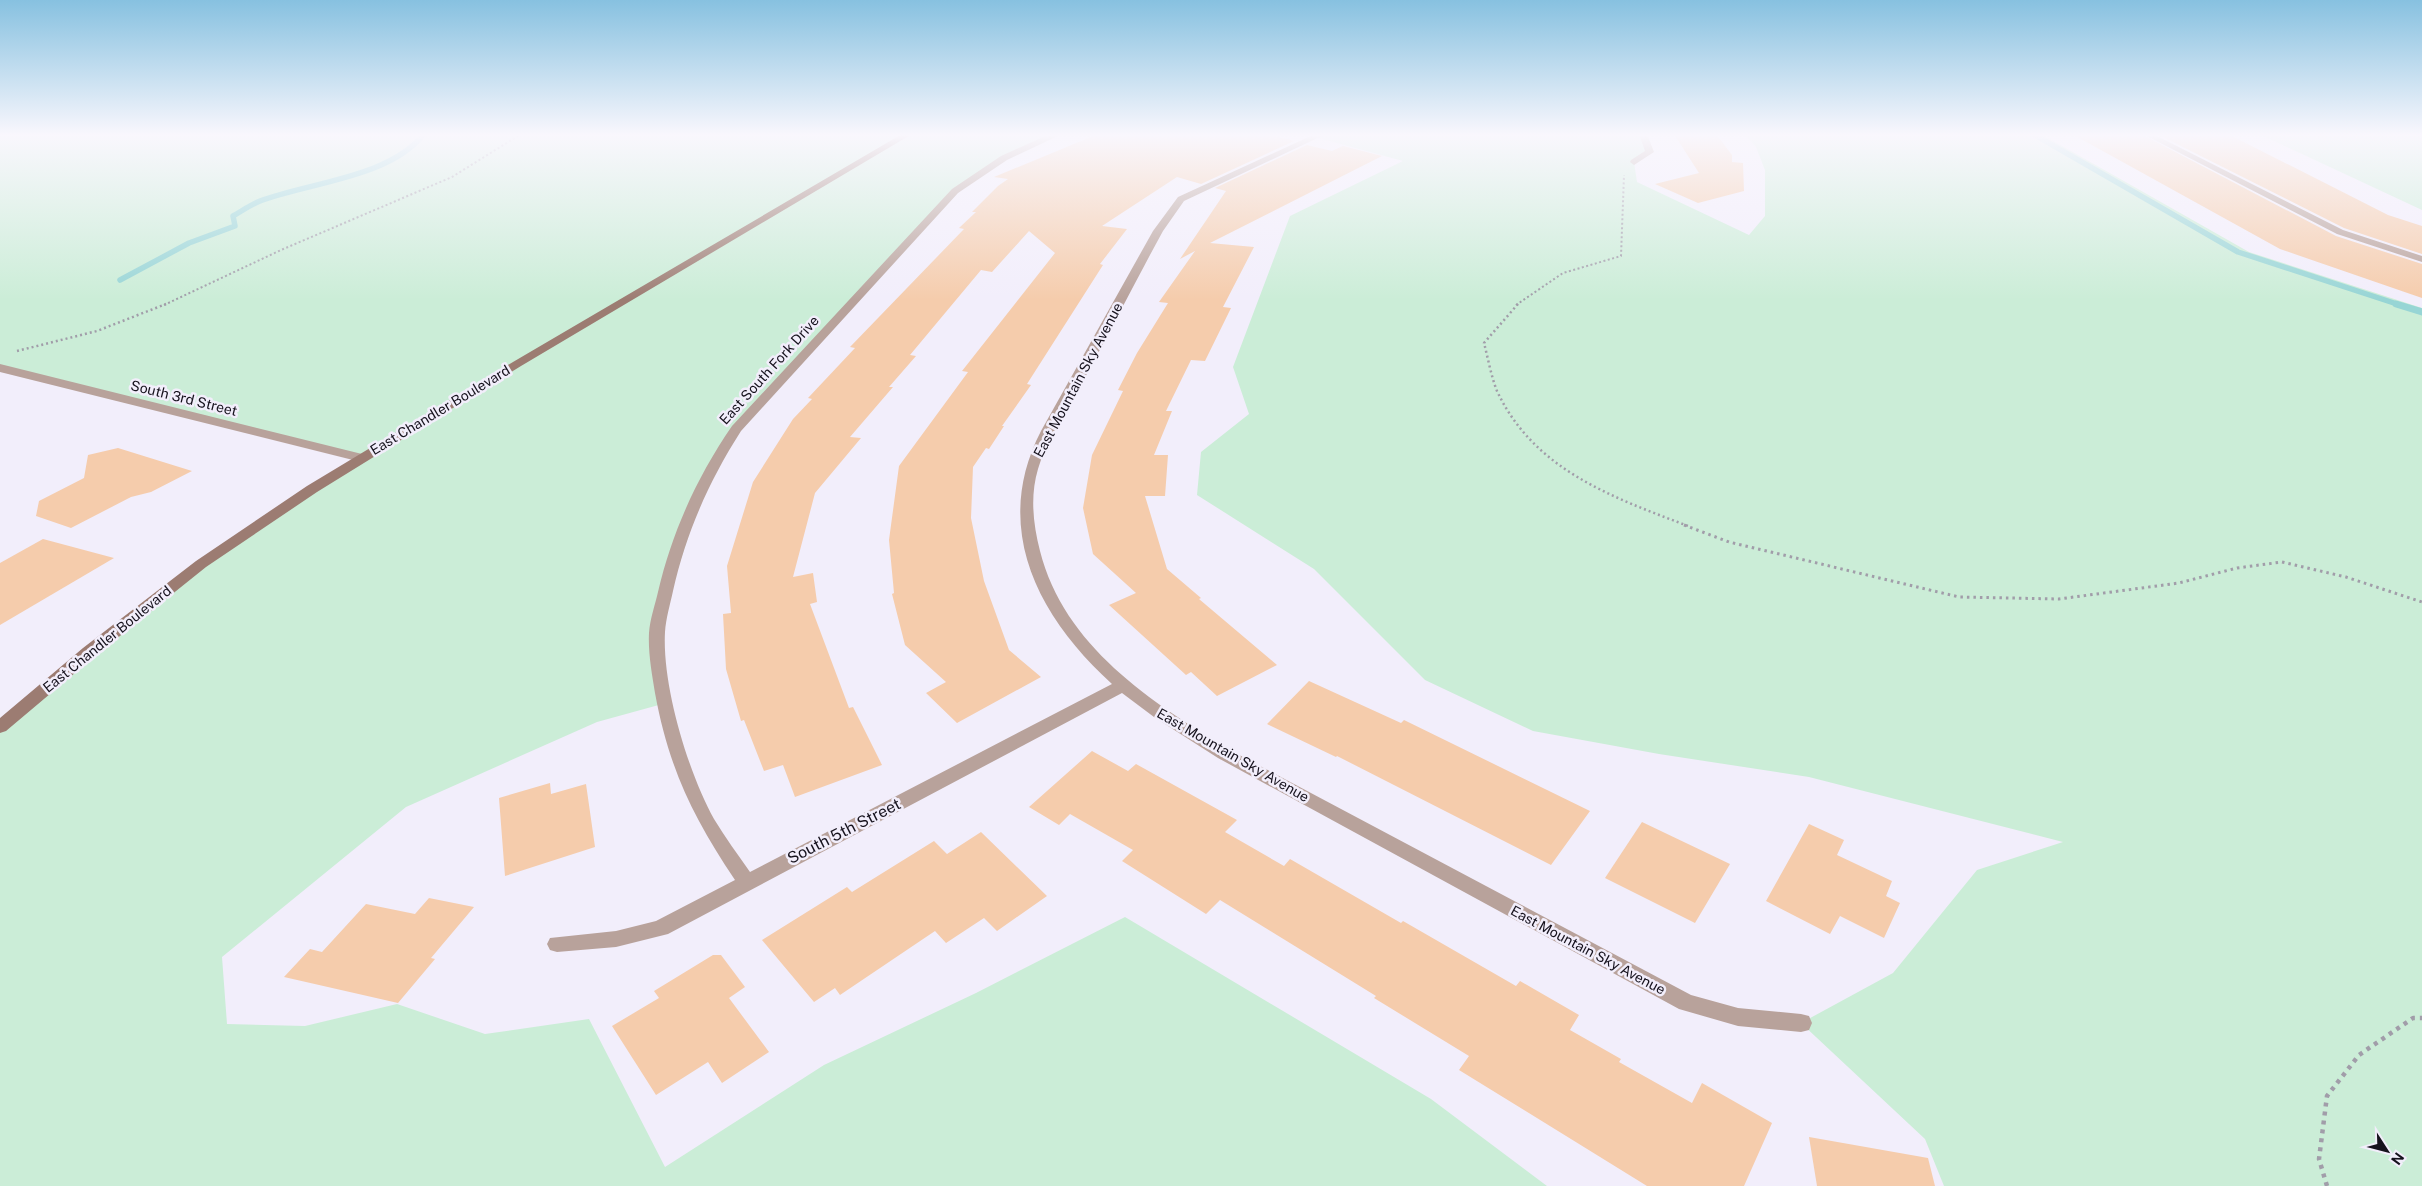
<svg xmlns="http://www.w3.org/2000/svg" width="2422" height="1186" viewBox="0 0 2422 1186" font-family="'Public Sans',sans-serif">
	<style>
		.green { fill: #cbedd7 }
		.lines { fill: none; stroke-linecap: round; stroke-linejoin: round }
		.stream-far1 { stroke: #97d5d5; stroke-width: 5.5 }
		.stream { stroke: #97d5d5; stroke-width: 7 }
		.building { fill: #f5ccac }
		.path-far3 { stroke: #a19da9; stroke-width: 2; stroke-dasharray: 2 2.5; stroke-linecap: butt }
		.path-far2 { stroke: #a19da9; stroke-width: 2.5; stroke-dasharray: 2 3; stroke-linecap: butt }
		.path-far1 { stroke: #a19da9; stroke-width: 3; stroke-dasharray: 2.5 4; stroke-linecap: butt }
		.path { stroke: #a19da9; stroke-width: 4.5; stroke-dasharray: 4 5; stroke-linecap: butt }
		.minor { fill: #b8a29b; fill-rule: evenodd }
		.tertiary { fill: #b8a29b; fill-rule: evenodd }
		.secondary { fill: #9c7c72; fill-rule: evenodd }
		.labels { text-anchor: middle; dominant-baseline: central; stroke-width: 5; stroke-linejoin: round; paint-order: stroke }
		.street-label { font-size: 14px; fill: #16121d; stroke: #f2eefb }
		.near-street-label { font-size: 16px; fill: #16121d; stroke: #f2eefb }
	</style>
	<rect width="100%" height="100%" fill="#f2eefb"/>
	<g class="green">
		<path d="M0 134H1058L975 175 861 292 711 465 657 634 666 703 597 722 406 807 222 957 227 1024 305 1026 397 1004 485 1034 589 1019 665 1167 824 1065 976 993 1125 917 1431 1099 1547 1186H0V727L201 564 361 458 0 368Z"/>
		<path d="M1322 134H1643L1650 152 1634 162 1637 182 1749 235 1765 216V170L1756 147 1744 134H2041L2249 252 2422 308V1186H1944L1925 1139 1801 1023 1893 973 1977 870 2063 842 1809 777 1659 754 1533 731 1425 680 1314 569 1197 495 1201 452 1249 414 1233 367 1290 216 1403 161 1315 137Z"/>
		<path d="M2259 134H2422V210Z"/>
	</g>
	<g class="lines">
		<g class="stream-far1">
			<path d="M2033 134 2238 252 2400 305"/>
			<path d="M120 280 189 243 235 226 233 216C242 211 250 205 260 201 310 182 389 178 424 134"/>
		</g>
		<path class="stream" d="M2396 304 2422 312"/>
	</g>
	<g class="building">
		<path d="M1098 134H1266L1294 141 1201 184 1177 177 1102 226 1127 229 1100 264 1103 265 1027 384 1031 385 1002 426H1004L989 449 986 448 973 467 971 518 984 581 1009 650 1041 677 957 723 926 693 946 682 905 645 892 594 894 593 889 540 899 466 968 372 962 371 1055 253 1029 231 992 272 981 270 910 355 916 356 889 387H893L850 437 861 438 815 493 793 577 813 573 817 602 810 604 849 708 853 707 882 765 795 797 783 765 764 771 744 720 741 721 726 669 723 614 731 613 727 566 753 482 793 419 812 399 808 398 855 348 850 347 964 229 959 228 976 212H972L998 186 1008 179 994 177Z"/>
		<path d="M1674 134H1716L1732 155V162L1743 163 1744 191 1698 203 1655 184 1699 173Z"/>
		<path d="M2072 134H2141L2336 236 2422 264V298L2280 249Z"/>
		<path d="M2157 134H2228L2388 215 2422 226V254L2344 228Z"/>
		<path d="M1307 145 1332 151 1343 146 1382 156 1210 243 1254 247 1223 307 1231 308 1205 361 1191 360 1166 411H1172L1154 455H1168L1165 496H1145L1167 569 1201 598 1199 599 1277 665 1217 696 1191 672 1186 675 1109 605 1136 593 1093 554 1083 508 1092 455 1123 391 1118 390 1137 353 1168 303 1159 302 1195 251 1180 259 1226 191 1215 188Z"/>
		<path d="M118 448 192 471 151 492 131 497 71 528 36 516 39 501 84 478 88 455Z"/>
		<path d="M43 539 114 558 0 625V563Z"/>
		<path d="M1309 681 1401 723 1404 720 1590 811 1551 865 1337 756 1336 757 1267 724Z"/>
		<path d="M1092 751 1128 771 1136 764 1237 820 1225 832 1284 866 1290 859 1401 923 1403 921 1516 986 1520 981 1579 1015 1570 1030 1621 1059 1619 1062 1692 1103 1702 1083 1772 1123 1744 1186H1647L1459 1070 1469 1056 1374 998 1376 996 1220 900 1206 914 1122 861 1133 850 1070 814 1059 825 1029 807Z"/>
		<path d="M550 783 551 794 586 784 595 847 505 876 499 798Z"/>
		<path d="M1642 822 1730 864 1695 923 1605 878Z"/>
		<path d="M1809 824 1844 840 1837 855 1892 881 1886 896 1900 903 1884 938 1840 916 1830 934 1766 901Z"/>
		<path d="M981 832 1047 896 997 931 984 918 946 943 935 931 840 995 835 988 814 1002 762 940 847 887 852 892 934 841 947 854Z"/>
		<path d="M429 898 474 907 431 958 435 959 398 1003 284 977 310 949 322 952 366 904 415 914Z"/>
		<path d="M713 955H721L745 987 729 998 769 1052 722 1083 708 1062 656 1095 612 1026 659 998 654 991Z"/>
		<path d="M1809 1137 1928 1158 1935 1186H1817Z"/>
	</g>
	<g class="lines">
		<g class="path-far3">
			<path d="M164 305 281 250 452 177 521 134"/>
			<path d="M1516 305 1563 273 1621 256 1624 175"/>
		</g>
		<g class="path-far2">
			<path d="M1518 304 1484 343C1488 358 1491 376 1497 391 1534 470 1612 497 1688 526"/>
			<path d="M17 351 97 331 166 304"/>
		</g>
		<path class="path-far1" d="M1684 525 1729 542 1959 597 2059 599 2179 583 2237 568 2282 562 2346 577 2422 602"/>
		<path class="path" d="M2327 1186 2319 1159 2327 1096 2359 1055 2413 1018H2422"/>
		<g class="minor">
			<path d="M1050 134H1062L1007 160 958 193 741 431C709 481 686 533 673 591 670 605 666 618 665 632 662 686 688 772 714 819 725 837 738 855 750 872L1112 684C1038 617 991 528 1041 431L1153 231 1178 197 1315 134H1326L1184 201 1163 231C1135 282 1109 334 1081 385 1066 412 1047 438 1038 469 1030 496 1033 524 1040 551 1064 646 1151 702 1230 750L1691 995 1738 1008 1801 1014 1809 1016 1812 1023 1809 1030 1801 1032 1738 1026 1679 1009 1218 758 1154 717 1122 693 668 934 616 947 557 952 550 950 547 944 550 938 616 931 656 921 735 880C693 817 669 769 655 693 652 674 648 653 649 633 650 619 655 605 658 592 672 532 697 477 732 426L952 189 1001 156Z"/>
			<path d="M1639 134H1647L1654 152 1634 165 1630 162 1631 160 1645 151Z"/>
			<path d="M2143 134H2153L2343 230 2422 256V262L2337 234Z"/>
		</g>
		<path class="tertiary" d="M0 364 366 455 368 458 361 462 0 372Z"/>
		<path class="secondary" d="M902 134H912L521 366 317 492 206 567 95 656 6 731 0 733V718L83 648 196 561 307 486 513 362Z"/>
	</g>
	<linearGradient id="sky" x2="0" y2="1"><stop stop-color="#87c1e0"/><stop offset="0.45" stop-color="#f9f7fd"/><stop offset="1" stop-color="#f9f7fd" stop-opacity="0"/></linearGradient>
	<rect width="2422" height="300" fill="url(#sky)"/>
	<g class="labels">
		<g class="street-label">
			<text transform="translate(769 370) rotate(-48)">East South Fork Drive</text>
			<text transform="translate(1078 380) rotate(-62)">East Mountain Sky Avenue</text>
			<text transform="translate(184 398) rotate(14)">South 3rd Street</text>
			<text transform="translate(440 410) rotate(-31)">East Chandler Boulevard</text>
			<text transform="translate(107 639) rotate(-39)">East Chandler Boulevard</text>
			<text transform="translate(1233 755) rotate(30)">East Mountain Sky Avenue</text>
			<text transform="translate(1588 950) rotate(28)">East Mountain Sky Avenue</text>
		</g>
		<g class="near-street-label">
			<text transform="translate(844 831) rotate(-27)">South 5th Street</text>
		</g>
	</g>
	<g transform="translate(2387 1151) rotate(126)" stroke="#f2eefb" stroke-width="4" paint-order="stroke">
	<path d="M0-4L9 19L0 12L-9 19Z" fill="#16121d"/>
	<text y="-8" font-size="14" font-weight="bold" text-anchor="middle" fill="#16121d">N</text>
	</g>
</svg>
